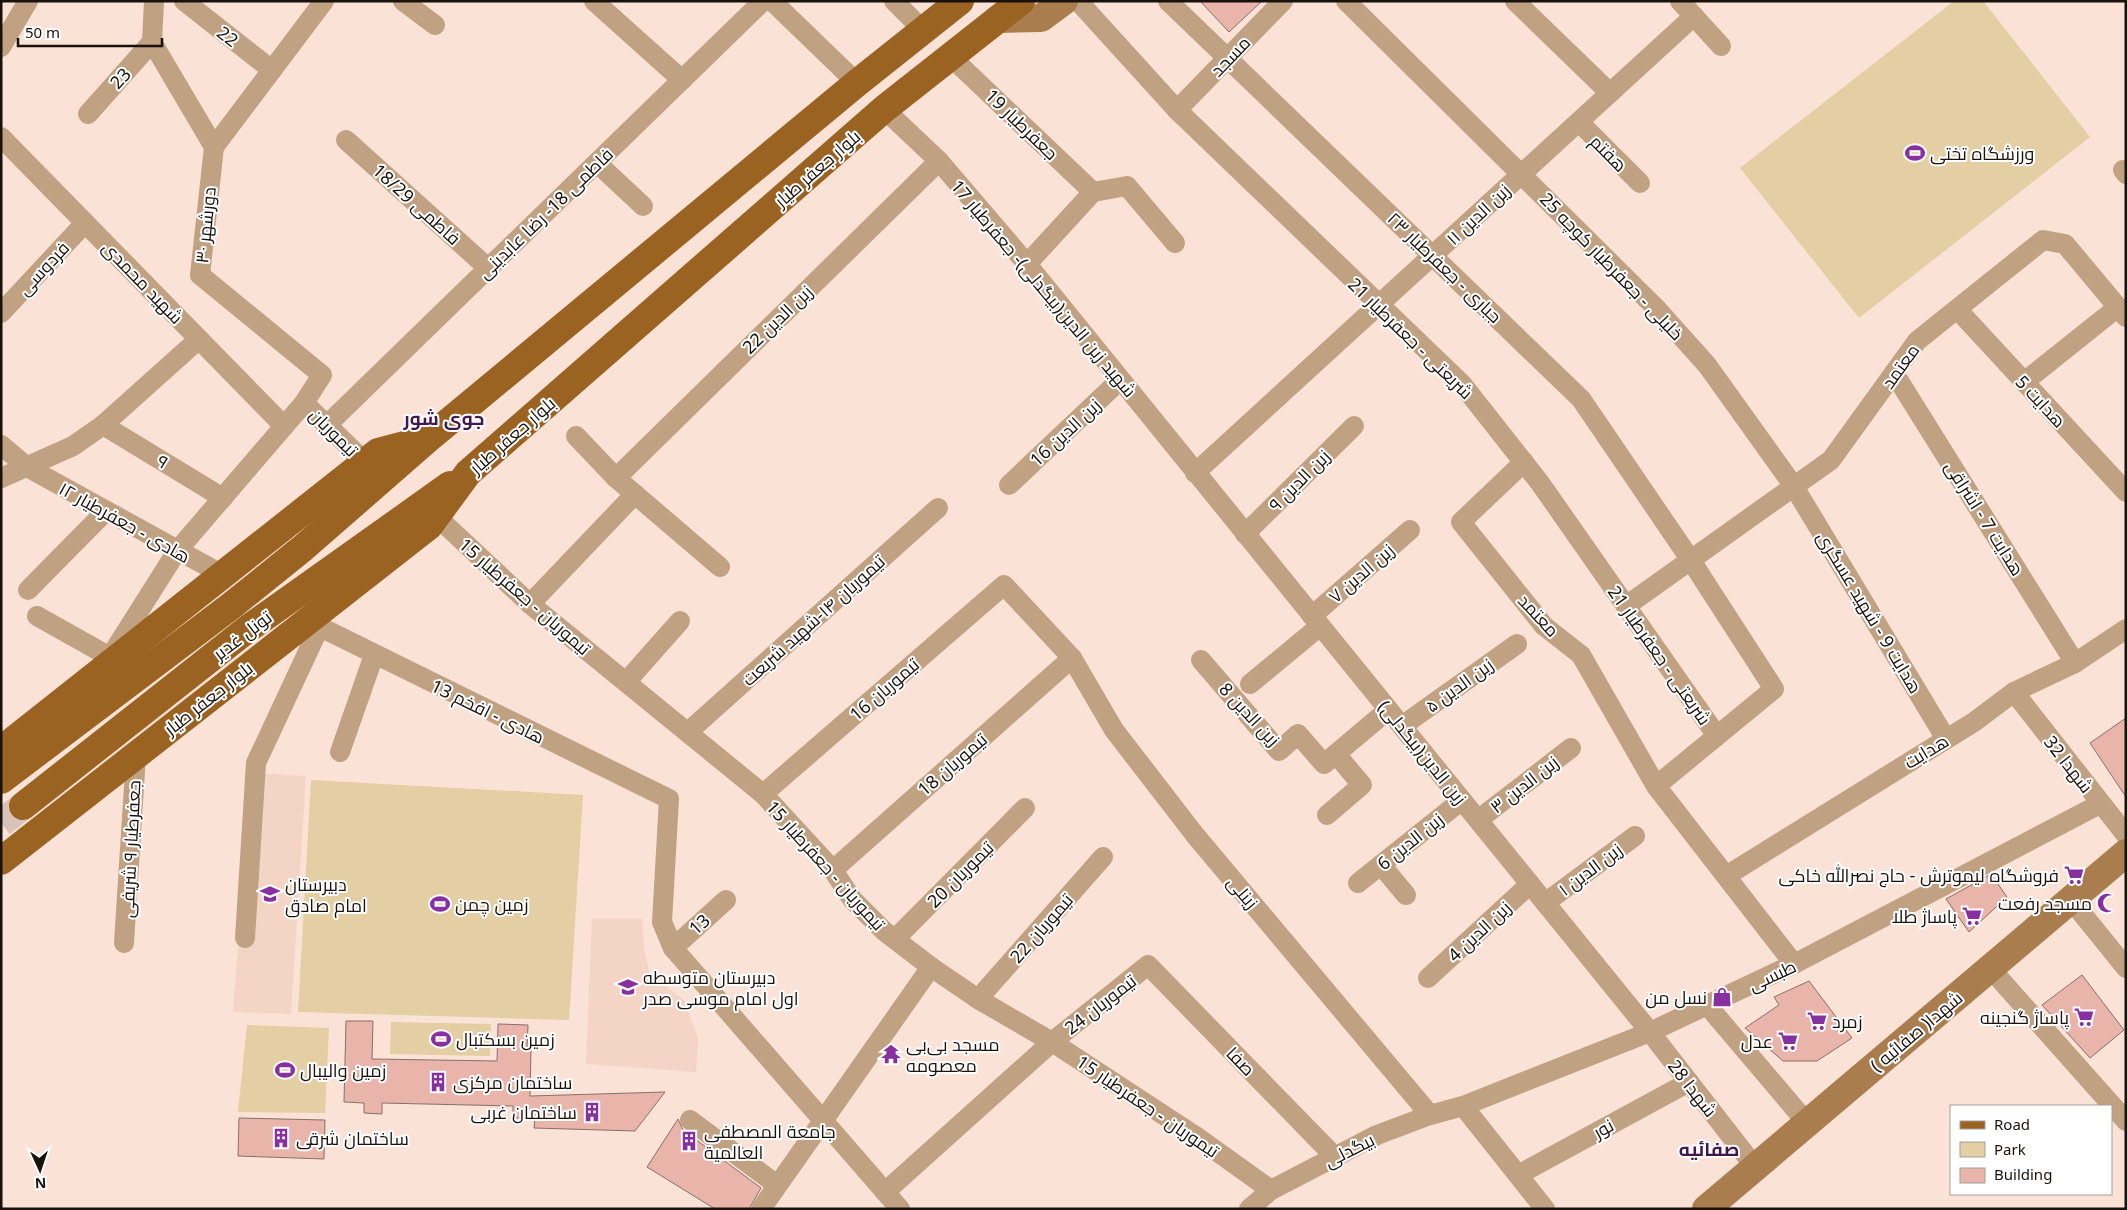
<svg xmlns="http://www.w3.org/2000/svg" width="2127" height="1210" viewBox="0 0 2127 1210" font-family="'Noto Sans',Cairo,sans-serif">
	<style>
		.built { fill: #f4d4c4 }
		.green { fill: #e4cea3 }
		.building { fill: #e9b4aa; stroke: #88706b }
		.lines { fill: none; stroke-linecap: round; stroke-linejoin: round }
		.primary-tunnel { stroke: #d9c3b8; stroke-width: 28; stroke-dasharray: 28 14; stroke-linecap: butt }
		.minor { stroke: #c0a182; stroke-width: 20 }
		.secondary { stroke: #aa7d4e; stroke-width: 28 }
		.primary { stroke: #9a6322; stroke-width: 28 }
		.labels { text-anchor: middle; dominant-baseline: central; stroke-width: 4; stroke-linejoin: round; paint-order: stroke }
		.street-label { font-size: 18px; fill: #19110c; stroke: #fff }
		.poi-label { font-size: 18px; fill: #19110c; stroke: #fff; text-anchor: start }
		.neighbourhood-label { font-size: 19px; font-weight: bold; fill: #40184d; stroke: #fff }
	</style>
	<rect width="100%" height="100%" fill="#fbe2d6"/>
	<g class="built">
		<path d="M251 773 306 776 291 1014 233 1012Z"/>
		<path d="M592 919H642L644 949 650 975 684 1000 698 1039 696 1072 586 1064Z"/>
	</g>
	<g class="green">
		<path d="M1954 1H1983L2090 137 1859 318 1740 168Z"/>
		<path d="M311 780 583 795 569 1020 298 1012Z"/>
		<path d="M391 1022 491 1024 490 1056 390 1054Z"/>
		<path d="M247 1025 329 1028 325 1113 238 1112Z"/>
	</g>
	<g class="building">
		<path d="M1200 1H1262L1229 32Z"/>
		<path d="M2126 718V797L2090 743Z"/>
		<path d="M1991 874 2007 897 1969 932 1946 899Z"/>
		<path d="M2082 975 2124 1030 2090 1058 2042 1005Z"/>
		<path d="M1809 981 1852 1038 1817 1061H1783L1745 1028 1779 1005 1774 997Z"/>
		<path d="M346 1021H373L372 1059 497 1061 498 1024 528 1025 527 1049H531L530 1096 665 1092 635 1131 534 1128 535 1118H513V1106L382 1103V1114L364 1113V1103L344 1102Z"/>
		<path d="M239 1118 325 1120 324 1159 238 1156Z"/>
		<path d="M678 1119 683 1130 761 1188 749 1209H715L647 1167Z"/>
	</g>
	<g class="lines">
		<path class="primary-tunnel" d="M1 823 23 806"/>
		<g class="minor">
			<path d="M184 1 272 70"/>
			<path d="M403 1 435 25"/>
			<path d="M594 1 682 80"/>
			<path d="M772 1 857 83"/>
			<path d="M894 1 924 31"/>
			<path d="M1078 1 1177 110 1462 384 1540 483 1717 736"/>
			<path d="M1168 1 1581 399 1690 559 1774 689 1656 786"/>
			<path d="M1346 1 1655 307 1707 365 1793 485 1946 739"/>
			<path d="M1515 1 1610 93"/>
			<path d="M1680 1 1721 46"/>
			<path d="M1 47 28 1"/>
			<path d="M951 57 1093 192"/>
			<path d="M884 109 939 161 1027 264 1650 1032 1755 1167"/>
			<path d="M1177 110 1283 1"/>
			<path d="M88 114 152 42"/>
			<path d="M1579 122 1640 183"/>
			<path d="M1 137 284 426"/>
			<path d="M346 140 488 268"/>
			<path d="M214 147 324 1"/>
			<path d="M597 163 643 206"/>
			<path d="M2123 170 2126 174"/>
			<path d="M1027 264 1093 192 1127 186 1175 243"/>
			<path d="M1957 309 2126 492"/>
			<path d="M1 313 85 223"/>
			<path d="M1894 373 2075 663"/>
			<path d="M2024 382 2118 307"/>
			<path d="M304 403 365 462"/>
			<path d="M103 425 223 498"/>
			<path d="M327 425 763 1"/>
			<path d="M576 436 616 478 720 567"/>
			<path d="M1 445 27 467 223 575"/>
			<path d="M1524 462 1461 522 1544 626 1581 655 1656 786 1794 964"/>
			<path d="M1195 473 1694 16"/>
			<path d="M1 478 73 446 103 425 199 339"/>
			<path d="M616 478 939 161"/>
			<path d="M1009 485 1120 380"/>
			<path d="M436 516 530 604 763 794 833 870 852 899 884 931 931 967 978 999 1052 1042 1194 1135 1271 1190"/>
			<path d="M1245 534 1354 426"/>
			<path d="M28 590 105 512"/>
			<path d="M530 604 635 494"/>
			<path d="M1626 606 1831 460 1917 341 2043 240 2065 244 2126 317"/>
			<path d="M37 616 110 657 177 551 304 403 322 375 200 275 214 147 152 42 154 1"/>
			<path d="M1312 616 1410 530"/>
			<path d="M308 621 669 799 662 922 673 948 900 1209"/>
			<path d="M1201 660 1279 751 1298 734 1324 764 1388 710"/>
			<path d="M626 682 680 621"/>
			<path d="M1250 684 1320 626"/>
			<path d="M2014 692 2126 835"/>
			<path d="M1402 726 1517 644"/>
			<path d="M688 732 938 508"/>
			<path d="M340 752 374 655"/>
			<path d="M763 794 1004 585 1072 658 1114 730 1195 835 1430 1115"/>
			<path d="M1327 815 1362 785 1336 754"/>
			<path d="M1478 820 1571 748"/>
			<path d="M1381 865 1406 895"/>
			<path d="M833 870 1072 658"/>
			<path d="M1726 876 1974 722 2014 692 2075 663 2126 629"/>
			<path d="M1358 883 1462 800"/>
			<path d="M2071 900 2126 968"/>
			<path d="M1545 903 1635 836"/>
			<path d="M245 938 256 763 319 628"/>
			<path d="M895 939 1025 808"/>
			<path d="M124 943 136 755"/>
			<path d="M673 948 726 900"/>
			<path d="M1990 968 2126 1121"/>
			<path d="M1428 978 1530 884"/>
			<path d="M978 999 1103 857"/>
			<path d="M1707 1005 1807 1123"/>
			<path d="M1463 1106 1545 1209"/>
			<path d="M690 1120 777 1185"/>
			<path d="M1518 1175 1689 1082"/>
			<path d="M885 1192 1052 1042 1148 965 1335 1157"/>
			<path d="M761 1209 931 967"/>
			<path d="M1249 1209 1271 1190 1377 1135 1430 1115 1463 1106 1650 1032 1794 964 2100 804"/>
		</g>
		<g class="secondary">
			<path d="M998 19 1041 18 1064 1"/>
			<path d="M1706 1209 2126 853"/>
		</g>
		<g class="primary">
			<path d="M1 750 378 452 423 440"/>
			<path d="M1 780 231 606 303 548 429 438 857 83 960 1"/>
			<path d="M23 806 249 628 450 485"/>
			<path d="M1 861 429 526 468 473 884 109 1021 1"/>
		</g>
	</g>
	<defs>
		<symbol id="stadium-bare" viewBox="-9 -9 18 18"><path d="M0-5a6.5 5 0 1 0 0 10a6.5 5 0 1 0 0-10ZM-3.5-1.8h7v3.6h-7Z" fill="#86319f" stroke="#fff" stroke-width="2.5" paint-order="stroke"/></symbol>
		<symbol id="supermarket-bare" viewBox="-9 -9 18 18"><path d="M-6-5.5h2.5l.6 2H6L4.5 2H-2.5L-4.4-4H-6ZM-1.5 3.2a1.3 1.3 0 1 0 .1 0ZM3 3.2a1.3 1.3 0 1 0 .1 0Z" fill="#86319f" stroke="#fff" stroke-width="2.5" paint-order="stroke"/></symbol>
		<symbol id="school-bare" viewBox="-9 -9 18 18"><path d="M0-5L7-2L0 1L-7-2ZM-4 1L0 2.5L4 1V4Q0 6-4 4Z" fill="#86319f" stroke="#fff" stroke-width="2.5" paint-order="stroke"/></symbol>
		<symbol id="mosque-bare" viewBox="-9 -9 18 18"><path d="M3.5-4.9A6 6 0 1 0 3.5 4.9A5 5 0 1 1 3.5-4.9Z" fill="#86319f" stroke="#fff" stroke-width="2.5" paint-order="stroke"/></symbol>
		<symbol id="shop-bare" viewBox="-9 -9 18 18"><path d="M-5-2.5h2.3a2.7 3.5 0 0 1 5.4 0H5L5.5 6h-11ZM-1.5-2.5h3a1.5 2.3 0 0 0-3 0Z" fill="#86319f" stroke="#fff" stroke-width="2.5" paint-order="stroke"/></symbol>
		<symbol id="temple-bare" viewBox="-9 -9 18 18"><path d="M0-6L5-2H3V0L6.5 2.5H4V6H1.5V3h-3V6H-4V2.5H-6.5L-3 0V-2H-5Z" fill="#86319f" stroke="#fff" stroke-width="2.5" paint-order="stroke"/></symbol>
		<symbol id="building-bare" viewBox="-9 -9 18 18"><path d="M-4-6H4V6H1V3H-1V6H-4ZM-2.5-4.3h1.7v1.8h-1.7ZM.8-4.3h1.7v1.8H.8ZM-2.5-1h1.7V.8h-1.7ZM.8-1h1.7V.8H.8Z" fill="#86319f" stroke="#fff" stroke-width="2.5" paint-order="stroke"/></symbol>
	</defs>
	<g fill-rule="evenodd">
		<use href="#stadium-bare" x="1901" y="139" width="28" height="28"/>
		<use href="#supermarket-bare" x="2060" y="861" width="28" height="28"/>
		<use href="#school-bare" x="256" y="880" width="28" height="28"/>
		<use href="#mosque-bare" x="2093" y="889" width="28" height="28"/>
		<use href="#stadium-bare" x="426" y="890" width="28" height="28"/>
		<use href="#supermarket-bare" x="1958" y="902" width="28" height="28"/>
		<use href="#school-bare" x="614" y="973" width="28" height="28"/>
		<use href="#shop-bare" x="1708" y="983" width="28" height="28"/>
		<use href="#supermarket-bare" x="2070" y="1003" width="28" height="28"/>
		<use href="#supermarket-bare" x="1803" y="1007" width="28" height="28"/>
		<use href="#stadium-bare" x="427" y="1025" width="28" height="28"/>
		<use href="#supermarket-bare" x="1774" y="1027" width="28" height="28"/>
		<use href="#temple-bare" x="877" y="1040" width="28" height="28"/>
		<use href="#stadium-bare" x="271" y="1056" width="28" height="28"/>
		<use href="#building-bare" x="424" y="1068" width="28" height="28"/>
		<use href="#building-bare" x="578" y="1098" width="28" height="28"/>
		<use href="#building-bare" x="267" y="1124" width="28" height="28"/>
		<use href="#building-bare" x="675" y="1127" width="28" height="28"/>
	</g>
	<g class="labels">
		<g class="street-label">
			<text transform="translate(228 36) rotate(38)">22</text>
			<text transform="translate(1230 56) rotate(-46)">مسجد</text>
			<text transform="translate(120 78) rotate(-48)">23</text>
			<text transform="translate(1022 124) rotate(44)">جعفرطیار 19</text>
			<text transform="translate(1609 153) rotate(45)">هفتم</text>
			<text transform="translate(817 168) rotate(-41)">بلوار جعفر طیار</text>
			<text transform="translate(417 204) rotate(42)">فاطمی 18/29</text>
			<text transform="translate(545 213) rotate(-44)">فاطمی 18- رضا عابدینی</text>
			<text transform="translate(1478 214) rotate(-43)">زین الدین ۱۱</text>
			<text transform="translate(205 225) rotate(-84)">دورشهر ۳۰</text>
			<text transform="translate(1612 266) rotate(46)">خلیلی - جعفرطیار کوچه 25</text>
			<text transform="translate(1445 267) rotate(44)">جباری - جعفرطیار ۲۳</text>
			<text transform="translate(43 268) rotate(-47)">فردوسی</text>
			<text transform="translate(143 282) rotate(46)">شهید محمدی</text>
			<text transform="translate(1044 288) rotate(50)">شهید زین الدین(بیگدلی)- جعفرطیار 17</text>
			<text transform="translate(777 319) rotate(-44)">زین الدین 22</text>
			<text transform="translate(1411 338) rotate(44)">شریعتی - جعفرطیار 21</text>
			<text transform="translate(1900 366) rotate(-54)">معتمد</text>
			<text transform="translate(2041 401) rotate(47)">هدایت 5</text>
			<text transform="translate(334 432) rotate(45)">تیموریان</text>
			<text transform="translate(1065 432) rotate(-43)">زین الدین 16</text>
			<text transform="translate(512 435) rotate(-41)">بلوار جعفر طیار</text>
			<text transform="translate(163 461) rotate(32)">۹</text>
			<text transform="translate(1299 480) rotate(-45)">زین الدین ۹</text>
			<text transform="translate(1985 518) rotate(58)">هدایت 7 - اشراقی</text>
			<text transform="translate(125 522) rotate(29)">هادی - جعفرطیار ۱۲</text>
			<text transform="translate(1361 573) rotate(-41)">زین الدین ۷</text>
			<text transform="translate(525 596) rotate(41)">تیموریان - جعفرطیار 15</text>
			<text transform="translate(1870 612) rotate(59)">هدایت 9 - شهید عسگری</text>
			<text transform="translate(1539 615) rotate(47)">معتمد</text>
			<text transform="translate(813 620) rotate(-42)">تیموریان ۱۴-شهید شریعت</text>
			<text transform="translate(242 635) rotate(-37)">تونل غدیر</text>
			<text transform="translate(1660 655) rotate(55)">شریعتی - جعفرطیار 21</text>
			<text transform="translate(1459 685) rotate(-36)">زین الدین ۵</text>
			<text transform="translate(884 689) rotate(-41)">تیموریان 16</text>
			<text transform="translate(208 698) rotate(-38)">بلوار جعفر طیار</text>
			<text transform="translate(488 711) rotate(26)">هادی - افخم 13</text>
			<text transform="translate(1250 714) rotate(47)">زین الدین 8</text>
			<text transform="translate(1926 751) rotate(-31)">هدایت</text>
			<text transform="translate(1423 752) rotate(51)">زین الدین(بیگدلی)</text>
			<text transform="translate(952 764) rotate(-41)">تیموریان 18</text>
			<text transform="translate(2069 764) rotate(52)">شهدا 32</text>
			<text transform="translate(1524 784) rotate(-38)">زین الدین ۳</text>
			<text transform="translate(1410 841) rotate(-39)">زین الدین 6</text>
			<text transform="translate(130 849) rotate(-87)">جعفرطیار ۹ شریفی</text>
			<text transform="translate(826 865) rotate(48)">تیموریان - جعفرطیار 15</text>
			<text transform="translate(1590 869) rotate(-37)">زین الدین ۱</text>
			<text transform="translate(960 874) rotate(-45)">تیموریان 20</text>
			<text transform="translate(1243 892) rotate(50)">زینلی</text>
			<text transform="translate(699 924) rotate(-42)">13</text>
			<text transform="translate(1041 928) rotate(-49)">تیموریان 22</text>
			<text transform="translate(1479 931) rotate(-43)">زین الدین 4</text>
			<text transform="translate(1772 975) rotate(-25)">طبسی</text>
			<text transform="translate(1100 1004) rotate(-38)">تیموریان 24</text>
			<text transform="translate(1916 1031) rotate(-40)">شهدا( صفائیه )</text>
			<text transform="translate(1241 1061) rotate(46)">صفا</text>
			<text transform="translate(1693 1088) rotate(52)">شهدا 28</text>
			<text transform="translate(1148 1106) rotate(34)">تیموریان - جعفرطیار 15</text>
			<text transform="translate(1603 1128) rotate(-29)">نور</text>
			<text transform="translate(1349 1150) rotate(-27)">بیگدلی</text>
		</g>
		<g class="poi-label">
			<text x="1930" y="153">ورزشگاه تختی</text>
			<text x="2059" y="875" text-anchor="end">فروشگاه لیموترش - حاج نصرالله خاکی</text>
			<text x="285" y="884">دبیرستان<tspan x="285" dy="21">امام صادق</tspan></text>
			<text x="2092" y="903" text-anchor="end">مسجد رفعت</text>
			<text x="455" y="904">زمین چمن</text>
			<text x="1957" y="916" text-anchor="end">پاساژ طلا</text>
			<text x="643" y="977">دبیرستان متوسطه<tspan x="643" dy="21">اول امام موسی صدر</tspan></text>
			<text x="1707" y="997" text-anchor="end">نسل من</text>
			<text x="2069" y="1017" text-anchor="end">پاساژ گنجینه</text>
			<text x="1832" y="1021">زمرد</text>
			<text x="456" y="1039">زمین بسکتبال</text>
			<text x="1773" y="1041" text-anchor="end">عدل</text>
			<text x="906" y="1044">مسجد بی‌بی<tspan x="906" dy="21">معصومه</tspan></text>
			<text x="300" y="1070">زمین والیبال</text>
			<text x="453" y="1082">ساختمان مرکزی</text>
			<text x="577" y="1112" text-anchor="end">ساختمان غربی</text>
			<text x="704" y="1131">جامعة المصطفی<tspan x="704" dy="21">العالمیة</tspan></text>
			<text x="296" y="1138">ساختمان شرقی</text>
		</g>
		<g class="neighbourhood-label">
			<text x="444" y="418">جوی شور</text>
			<text x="1709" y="1149">صفائیه</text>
		</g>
	</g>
	<rect width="2127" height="1210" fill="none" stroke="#19110c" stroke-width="5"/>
	<rect x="1950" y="1105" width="162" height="90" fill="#ffffff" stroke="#a3a09e"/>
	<rect x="1960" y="1121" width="25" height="8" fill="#9a6322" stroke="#a3a09e"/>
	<text x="1994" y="1130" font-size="15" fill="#19110c">Road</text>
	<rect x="1960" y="1142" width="25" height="15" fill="#e4cea3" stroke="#a3a09e"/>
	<text x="1994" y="1155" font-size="15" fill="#19110c">Park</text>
	<rect x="1960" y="1168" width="25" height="15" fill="#e9b4aa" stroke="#a3a09e"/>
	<text x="1994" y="1180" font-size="15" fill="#19110c">Building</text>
	<g transform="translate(40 1170) rotate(177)" stroke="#ffffff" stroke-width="4" paint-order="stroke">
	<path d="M0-4L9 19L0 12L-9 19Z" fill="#19110c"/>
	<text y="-8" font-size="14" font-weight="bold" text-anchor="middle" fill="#19110c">N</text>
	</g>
	<path d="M18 38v8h144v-8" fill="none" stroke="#19110c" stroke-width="2.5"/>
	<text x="25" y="38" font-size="15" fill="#19110c" stroke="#ffffff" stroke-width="4" paint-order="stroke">50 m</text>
</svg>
